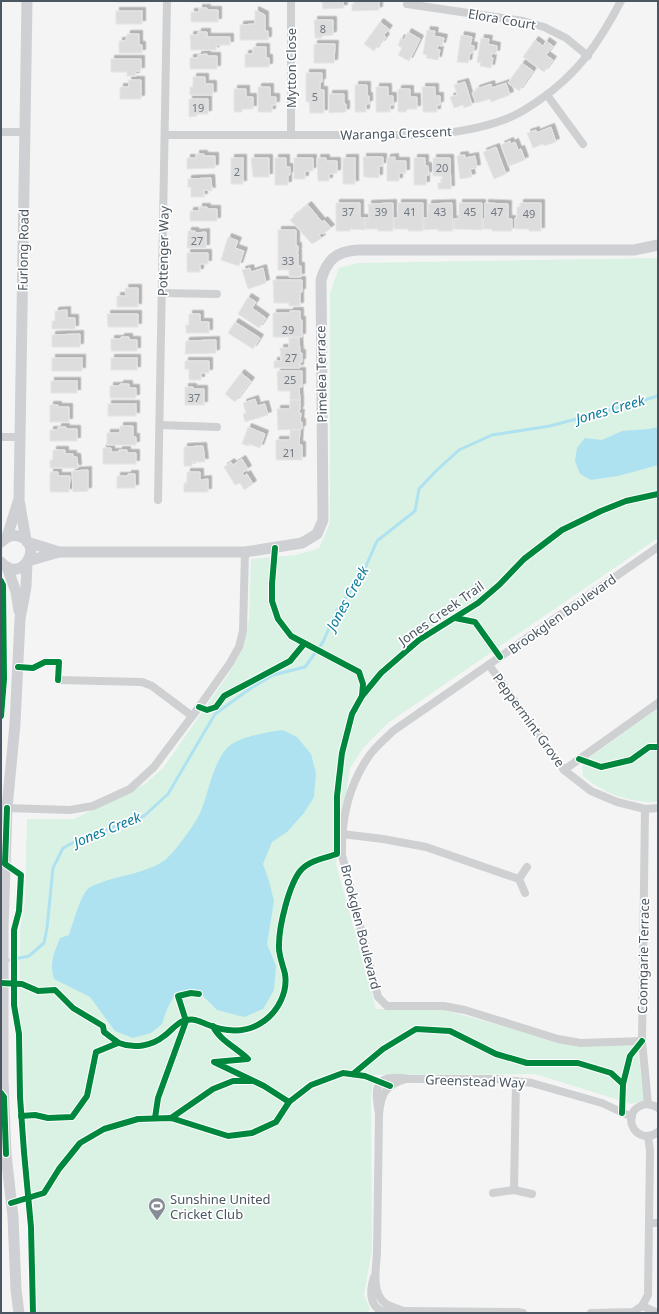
<svg xmlns="http://www.w3.org/2000/svg" width="659" height="1314" viewBox="0 0 659 1314" font-family="'Noto Sans',sans-serif">
	<style>
		.green { fill: #d9f2e3 }
		.water { fill: #aee2f0 }
		.lines { fill: none; stroke-linecap: round; stroke-linejoin: round }
		.stream { stroke: #aee2f0; stroke-width: 3 }
		.building { fill: #ddddde; stroke: #e5e6e7; filter: url(#shadow) }
		.street { stroke: #ced0d2; stroke-width: 8 }
		.secondary { stroke: #ced0d4; stroke-width: 11 }
		.cycleway-casing { stroke: #fff; stroke-width: 8 }
		.cycleway { stroke: #00873e; stroke-width: 6 }
		.labels { text-anchor: middle; dominant-baseline: central; stroke-width: 3.5; stroke-linejoin: round; paint-order: stroke }
		.number-label { font-size: 11px; fill: #707881 }
		.street-label { font-size: 13px; fill: #4a5661; stroke: #fff }
		.poi-label { font-size: 13px; fill: #4a5661; stroke: #fff; text-anchor: start }
		.water-label { font-size: 14px; font-style: italic; fill: #0c7c9b; stroke: #fff }
	</style>
	<defs>
		<filter id="shadow"><feDropShadow dx="3.5" dy="-3.5" stdDeviation="0" flood-color="#0004"/></filter>
	</defs>
	<rect width="100%" height="100%" fill="#f4f4f4"/>
	<g class="green">
		<path d="M658 258V538L388 723 364 747 350 768 336 864 376 1009H441L555 1041 579 1047 637 1045 644 1100 632 1104 535 1074 375 1075 371 1095 372 1250 364 1295 370 1309 367 1313H35L36 1268 19 1009 20 928 25 901 27 819H74L145 784 163 768 228 675 243 649 249 619 251 559 296 555 319 548 330 523V293L339 268 357 263Z"/>
		<path d="M658 708V802C630 803 604 794 583 776L582 767 586 760Z"/>
	</g>
	<g class="water">
		<path d="M658 427V465L618 476 591 480 580 474 575 461 577 448 585 438 602 440 622 431 649 429Z"/>
		<path d="M283 730 297 737 311 754 316 773 314 797 304 813 287 832 272 842 263 864 269 881 274 901 267 944 276 966 274 990 263 1009 244 1017 217 1010 198 991H186L174 996 167 1009 162 1024 151 1033 133 1038 115 1031 90 997 54 979C49 963 54 954 60 938L69 935C73 924 80 895 89 888 91 886 97 884 100 883 120 875 147 873 165 860 175 852 196 823 201 811 209 791 212 766 226 749 237 737 267 732 283 730Z"/>
	</g>
	<g class="lines">
		<path class="stream" d="M5 961 29 956 44 943 47 928 53 868 63 848 80 839 144 816 168 794 215 714 251 688 273 675 305 667 323 642 337 610 362 575 377 541 415 511 419 489 437 470 459 450 492 435 550 426 617 408 658 396"/>
	</g>
	<g class="building">
		<rect x="116" y="1" width="27" height="1"/>
		<rect x="191" y="1" width="25" height="1"/>
		<path d="M322 1H343L344 8 323 9Z"/>
		<path d="M354 1H379V10L352 11V4H354Z"/>
		<path d="M199 8H207V10H218V22H191V12H199Z"/>
		<path d="M255 10 265 15V31H268V40H240V25L255 24Z"/>
		<rect x="116" y="11" width="26" height="13"/>
		<path d="M314 20H333V35L322 36V38H315Z"/>
		<path d="M380 22 389 29 384 35 386 37 381 44 380 43 374 51 364 44Z"/>
		<path d="M427 30 435 31 434 36 444 38 442 46 438 45 437 50H440L438 60 426 58 427 55 423 54Z"/>
		<path d="M198 32H207V37H230V45H216V50H191L190 35H198Z"/>
		<path d="M408 32 420 39 409 61 398 55 402 48 398 45 401 38 404 40Z"/>
		<path d="M127 34H139V45H142V53H119V41H126Z"/>
		<path d="M461 35 472 37 470 45 474 46 473 53H470L468 63 457 62Z"/>
		<path d="M481 38 489 39 488 44 497 46 496 54 492 53 491 58H493L491 68 480 66 481 63 477 62Z"/>
		<path d="M535 40 543 46 546 41 553 46 546 55 553 60 544 72 523 57Z"/>
		<path d="M314 44H335L334 63H314Z"/>
		<path d="M253 47H266V58H269V67H245V54H253Z"/>
		<path d="M207 54V56H217V69H190V58H198V55Z"/>
		<path d="M111 59H141V71H135L136 76H127V72H111Z"/>
		<path d="M522 63 533 71 519 91 508 83Z"/>
		<path d="M306 73H322V82H320V90H324V113H310L309 102H306Z"/>
		<path d="M193 77H205V84H213V95H190V87H193Z"/>
		<path d="M128 80H141V99H120V87H129Z"/>
		<path d="M465 82 472 105 464 108 463 105 454 108 450 97 457 95 454 85Z"/>
		<path d="M506 83 510 95 491 102 490 99 476 103 472 93 476 91V89L491 84 492 88Z"/>
		<path d="M355 85H367V96H369V104H366V112H355Z"/>
		<path d="M258 87H270V97H276V105H272V112H258Z"/>
		<path d="M376 87H388V96H393V105H390V112H376Z"/>
		<path d="M422 87H435V96H440V105H437V112H423Z"/>
		<path d="M234 89H246V97H253V109H242V112H234Z"/>
		<path d="M398 89H410V97H417V109H407L406 112H398Z"/>
		<path d="M329 94H344V104H346V112L329 113Z"/>
		<path d="M189 99H208V114H197V116L189 117Z"/>
		<path d="M551 127 556 142 544 146 543 144 533 148 527 133 536 130V133Z"/>
		<path d="M510 141 511 144 515 142 518 150 521 149 525 160 509 166 501 145Z"/>
		<path d="M496 147 506 174 494 179 483 152Z"/>
		<path d="M196 154H204V156H215V168L187 169V158H196Z"/>
		<path d="M465 155V158L475 156 477 168 470 169 472 177 460 179 457 156Z"/>
		<path d="M363 157H383V166H379V178L364 177Z"/>
		<path d="M395 157V161H406V173H399V181H387V158Z"/>
		<rect x="231" y="158" width="12" height="26"/>
		<path d="M251 158H269V177H253Z"/>
		<path d="M275 158H286V167H290V175H288V185H275Z"/>
		<path d="M294 158H313V171H305V179H294Z"/>
		<path d="M317 158H326V161H337V173L329 174V181H318Z"/>
		<rect x="343" y="158" width="12" height="26"/>
		<path d="M414 158H425V166H428L429 175H426V185H414Z"/>
		<path d="M433 158H450L451 189H438V183H442V176H433Z"/>
		<path d="M211 178 212 191 204 190V197H191V187H188V179Z"/>
		<path d="M336 203H360V218H365V230L350 229V231H336Z"/>
		<path d="M393 203V231H378V229H365V218H369L368 204Z"/>
		<path d="M398 203H423V231H408V229H394V218H398Z"/>
		<path d="M452 203 453 231H438V229L424 230V218H428V204Z"/>
		<path d="M459 203H482V230L454 229V219H459Z"/>
		<path d="M485 203 508 204V219H512V231H492V229H483V219H485Z"/>
		<path d="M520 203H541V231H529V229H515V218H517V207H520Z"/>
		<path d="M308 205 322 222 324 220 331 228 323 234 322 233 319 235 322 238 312 244 290 220Z"/>
		<path d="M199 207H207V209H217V221H190V211H199Z"/>
		<path d="M278 230H296V246H298V252H296L298 253V266H301V277H289V270H278Z"/>
		<path d="M188 231H195L196 233 206 232V248H187Z"/>
		<path d="M228 237 238 241 235 248 244 251 239 266 221 260Z"/>
		<path d="M187 253H208V264H200V272H187Z"/>
		<path d="M250 268 251 272 263 268 266 283 248 289 242 270Z"/>
		<path d="M273 280H302V292H300V306H289V303H274Z"/>
		<path d="M125 288H138V307H117V296H126Z"/>
		<path d="M248 297 256 302 252 308 266 318 259 328 238 314Z"/>
		<path d="M67 310V318H75V329H52V321H55V311Z"/>
		<path d="M290 311H300V320H302V337H273V313H290Z"/>
		<path d="M107 314H138V327H108Z"/>
		<path d="M189 314H200V322H209V333H186V325H189Z"/>
		<path d="M235 322 260 338 253 349 228 333Z"/>
		<path d="M80 334V347H52V335Z"/>
		<path d="M121 337H129V340H137V351H111V339H121Z"/>
		<path d="M289 338H299L300 353H302V362H300V368H274V361H281L280 348H289Z"/>
		<path d="M216 340V353L185 354 186 341Z"/>
		<rect x="52" y="358" width="30" height="13"/>
		<rect x="111" y="358" width="26" height="12"/>
		<path d="M185 361H209V373H201V380H189V369H185Z"/>
		<path d="M277 371H302V387H299L300 400H290V391H278Z"/>
		<path d="M241 373 251 381 235 402 225 394Z"/>
		<rect x="51" y="381" width="26" height="12"/>
		<path d="M120 384H129V388H136V398H110V386H120Z"/>
		<path d="M185 387H193V389H204V405H185Z"/>
		<path d="M255 399 257 406 265 404 268 415 245 422 243 414 246 413 243 403Z"/>
		<path d="M290 400H300V410H299V413H301L300 422H302V429L278 430 277 409H290Z"/>
		<rect x="108" y="404" width="28" height="12"/>
		<path d="M50 405H58V407H69V422H50Z"/>
		<path d="M120 426H133V437H136V445H107V433H120Z"/>
		<path d="M58 427H66V429H77V441H50V430H58Z"/>
		<path d="M248 427 265 434 260 448 249 444V446L242 444Z"/>
		<path d="M290 430H300L299 445H302V460H276V440H290Z"/>
		<path d="M203 446 205 462H192V466H184V447Z"/>
		<path d="M103 448H111V452H119V450H127V453H136V464H103Z"/>
		<path d="M53 450H65V454H73V457H77L78 468H50V460H53Z"/>
		<path d="M242 459 248 469 242 473 244 476 247 474 253 484 244 490 240 483 235 485 224 467 231 462 233 465Z"/>
		<path d="M88 470V491L73 492 72 471Z"/>
		<path d="M50 472H58V476H70L69 492H50Z"/>
		<path d="M187 472H200V480L208 479V492H184V483H187Z"/>
		<path d="M128 474H135V488H117V476H128Z"/>
	</g>
	<g class="lines">
		<g class="street">
			<path d="M407 4 523 21 544 27 566 38 588 56"/>
			<path d="M547 95 583 144"/>
			<path d="M1 132H25"/>
			<path d="M165 135H425C453 133 480 129 506 119 517 115 528 108 538 101 578 74 599 43 621 1"/>
			<path d="M291 135V1"/>
			<path d="M162 293 217 294"/>
			<path d="M160 425 217 427"/>
			<path d="M1 437H20"/>
			<path d="M158 500 167 1"/>
			<path d="M489 665 564 770 591 791 617 802 645 809 658 808"/>
			<path d="M58 680 142 682 152 686 192 716"/>
			<path d="M564 770 658 703"/>
			<path d="M7 808 70 810 93 806 130 789 154 767 199 707 230 663 239 647 243 631 245 552"/>
			<path d="M645 809 642 1041 648 1104"/>
			<path d="M342 834 383 839 426 847 519 879"/>
			<path d="M525 893 519 879 527 867"/>
			<path d="M642 1041 581 1043 558 1039 465 1010 444 1006H387L378 997 342 855C341 819 348 786 369 756 375 747 385 739 393 731L658 547"/>
			<path d="M658 1108C652 1104 646 1103 640 1106 620 1116 637 1147 658 1132"/>
			<path d="M379 1114C374 1085 375 1073 409 1079H497L532 1083 602 1103 632 1117"/>
			<path d="M514 1190 516 1081"/>
			<path d="M493 1193 514 1190 532 1194"/>
			<path d="M649 1223H658"/>
			<path d="M374 1277C369 1293 369 1310 389 1313"/>
			<path d="M642 1306 648 1295 650 1151 648 1136"/>
			<path d="M642 1306 658 1313"/>
			<path d="M404 1311C398 1309 391 1307 386 1304 371 1294 376 1269 377 1253L379 1114C381 1094 385 1085 406 1079"/>
			<path d="M393 1313 404 1311 518 1312 523 1313"/>
			<path d="M591 1313 633 1312 642 1306"/>
		</g>
		<g class="secondary">
			<path d="M7 537 18 502"/>
			<path d="M26 540 19 500 27 1"/>
			<path d="M1 542C6 537 11 534 18 536 46 543 22 586 1 562"/>
			<path d="M27 542 59 552"/>
			<path d="M28 561 59 552H245L302 543 317 534 323 520 321 280C327 260 336 251 358 250H634L658 245"/>
			<path d="M7 567 16 592 19 611"/>
			<path d="M19 1313 16 1290 13 1217 6 1154 3 1079V927L7 808 15 724 20 619 26 587 27 563"/>
		</g>
		<defs>
			<g id="cycleway">
				<path d="M275 548 272 584V601L278 619 291 636 359 672 363 684 362 696"/>
				<path d="M1 581 3 585 4 679 1 716"/>
				<path d="M455 618 475 622 500 657"/>
				<path d="M18 667 33 668 45 662H59L58 680"/>
				<path d="M199 707 207 710 216 707 224 696 290 661 304 644"/>
				<path d="M579 759 601 767 631 760 649 747H658"/>
				<path d="M7 808 5 864 21 875 19 911 14 930V1005L19 1034 20 1097 24 1152 31 1227 33 1313"/>
				<path d="M1 983 22 984 38 991 55 990 73 1008 103 1026 104 1032C108 1035 114 1040 119 1043 134 1049 152 1046 164 1036 170 1032 177 1023 183 1021 194 1018 196 1020 206 1024 225 1032 246 1034 264 1021 278 1011 288 992 285 974 283 965 278 954 279 945 279 926 289 884 301 870 310 860 325 858 337 854V796L342 753 352 714 362 696 381 673 419 640 478 603 499 585 524 559 562 530 601 511 626 501 658 494"/>
				<path d="M213 1026C219 1040 237 1048 248 1059L214 1062 264 1086 289 1102"/>
				<path d="M353 1074 383 1049 416 1029 450 1031 496 1054 527 1063H578L611 1073 623 1084"/>
				<path d="M1 1093 4 1097 6 1154"/>
				<path d="M622 1113 623 1084 630 1056 642 1041"/>
				<path d="M21 1116 35 1115 48 1118 72 1117 87 1096 96 1052 118 1043"/>
				<path d="M155 1118 158 1098 186 1021 178 996 191 993 199 994"/>
				<path d="M171 1118 213 1089 233 1081H251"/>
				<path d="M11 1203 44 1193 59 1169 80 1143 104 1129 138 1119 171 1118 228 1136 252 1133 276 1122 289 1102 311 1085 343 1073 365 1076 390 1086"/>
			</g>
		</defs>
		<use href="#cycleway" class="cycleway-casing"/>
		<use href="#cycleway" class="cycleway"/>
	</g>
	<defs>
		<symbol id="stadium-pin" viewBox="-11 -11 22 30"><path d="M0 17L-7.5 6A9.5 9.5 0 1 1 7.5 6Z" fill="#868d94" stroke="#fff"/><path d="M0-5a6.5 5 0 1 0 0 10a6.5 5 0 1 0 0-10ZM-3.5-1.8h7v3.6h-7Z" fill="#fff"/></symbol>
	</defs>
	<g fill-rule="evenodd">
		<use href="#stadium-pin" x="147" y="1196" width="20" height="27"/>
	</g>
	<g class="labels">
		<g class="number-label">
			<text x="323" y="28">8</text>
			<text x="315" y="96">5</text>
			<text x="198" y="107">19</text>
			<text x="442" y="167">20</text>
			<text x="237" y="171">2</text>
			<text x="348" y="211">37</text>
			<text x="381" y="211">39</text>
			<text x="410" y="211">41</text>
			<text x="440" y="211">43</text>
			<text x="470" y="211">45</text>
			<text x="497" y="211">47</text>
			<text x="529" y="213">49</text>
			<text x="197" y="240">27</text>
			<text x="288" y="260">33</text>
			<text x="288" y="329">29</text>
			<text x="291" y="357">27</text>
			<text x="290" y="379">25</text>
			<text x="194" y="397">37</text>
			<text x="289" y="452">21</text>
		</g>
		<g class="street-label">
			<text transform="translate(502 19) rotate(10)">Elora Court</text>
			<text transform="translate(291 68) rotate(-90)">Mytton Close</text>
			<text transform="translate(396 133) rotate(-2)">Waranga Crescent</text>
			<text transform="translate(23 250) rotate(-89)">Furlong Road</text>
			<text transform="translate(163 251) rotate(-89)">Pottenger Way</text>
			<text transform="translate(321 374) rotate(-91)">Pimelea Terrace</text>
			<text transform="translate(441 613) rotate(-35)">Jones Creek Trail</text>
			<text transform="translate(562 614) rotate(-35)">Brookglen Boulevard</text>
			<text transform="translate(529 720) rotate(54)">Peppermint Grove</text>
			<text transform="translate(361 927) rotate(76)">Brookglen Boulevard</text>
			<text transform="translate(643 956) rotate(-89)">Coomgarie Terrace</text>
			<text transform="translate(475 1081) rotate(2)">Greenstead Way</text>
		</g>
		<g class="poi-label">
			<text x="170" y="1199">Sunshine United<tspan x="170" dy="15">Cricket Club</tspan></text>
		</g>
		<g class="water-label">
			<text transform="translate(610 409) rotate(-16)">Jones Creek</text>
			<text transform="translate(347 598) rotate(-61)">Jones Creek</text>
			<text transform="translate(107 829) rotate(-22)">Jones Creek</text>
		</g>
	</g>
	<rect width="659" height="1314" fill="none" stroke="#4a5661" stroke-width="4"/>
</svg>
